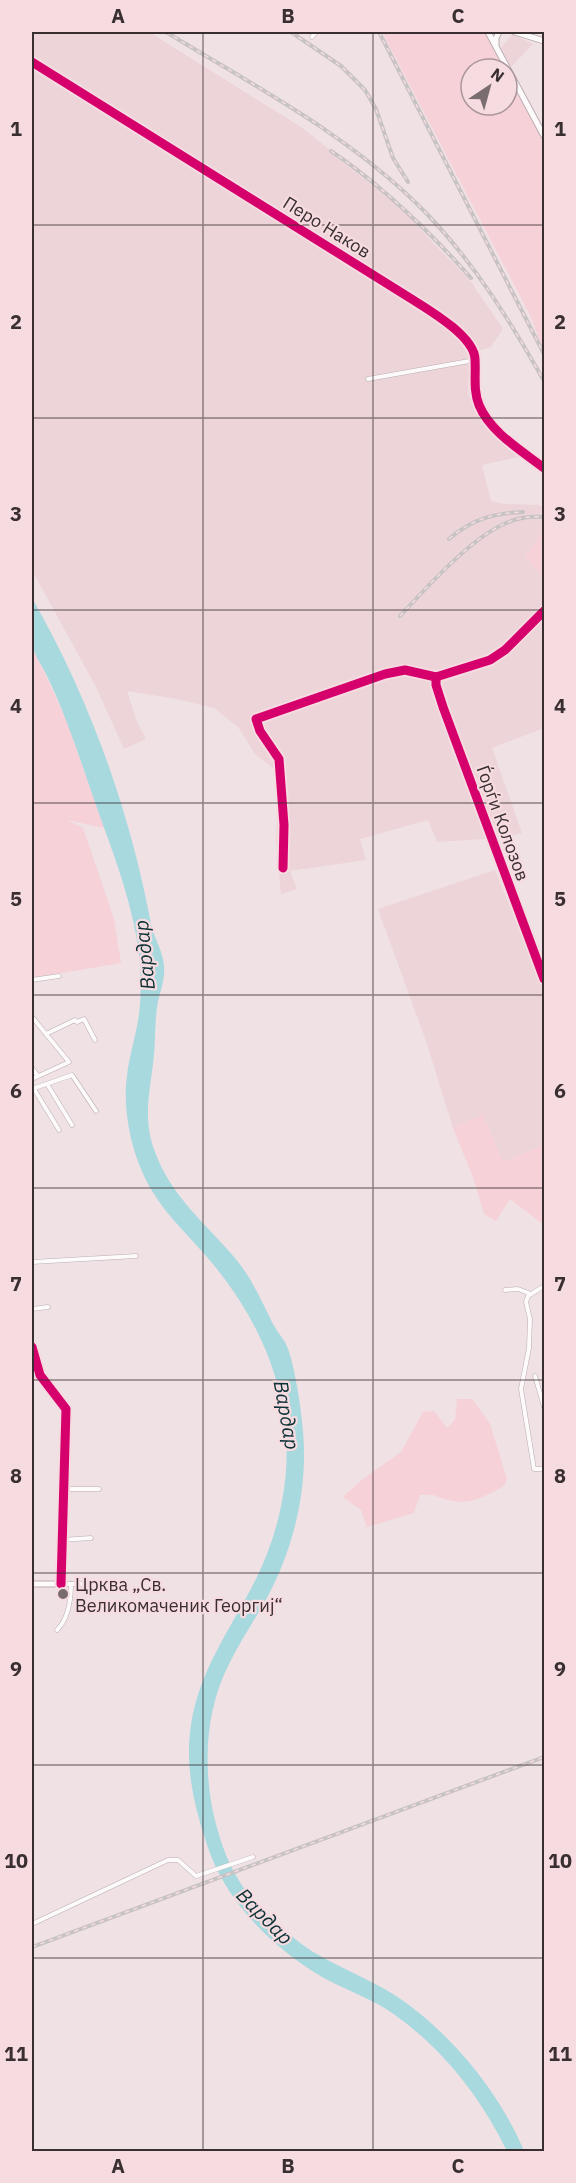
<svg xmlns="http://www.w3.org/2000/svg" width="576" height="2183" viewBox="0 0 576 2183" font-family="'IBM Plex Sans',sans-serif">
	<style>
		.built { fill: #edd4d9 }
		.green { fill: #f6d1d8 }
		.water { fill: #a7d9df }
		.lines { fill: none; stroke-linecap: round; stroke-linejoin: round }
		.street-casing { stroke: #baaeb0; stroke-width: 5 }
		.secondary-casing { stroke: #baaeb0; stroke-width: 7 }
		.street { stroke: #fdfafb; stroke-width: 4 }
		.secondary { stroke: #fdfafb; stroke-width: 5 }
		.rail-casing { stroke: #c7c3c4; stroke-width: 4 }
		.rail { stroke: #f6dbe0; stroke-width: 1.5; stroke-dasharray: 4.5; stroke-linecap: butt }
		.cycleway-casing { stroke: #f6dbe0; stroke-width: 13 }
		.cycleway { stroke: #d6006c; stroke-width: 9 }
		.grid { fill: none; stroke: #392f31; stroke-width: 1.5; stroke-opacity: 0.55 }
		.poi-dot { fill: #796d70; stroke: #f6dbe0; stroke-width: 2 }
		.labels { text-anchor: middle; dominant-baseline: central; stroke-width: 4.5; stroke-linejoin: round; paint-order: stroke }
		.street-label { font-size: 18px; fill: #392f31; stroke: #f6dbe0 }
		.poi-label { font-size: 18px; fill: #392f31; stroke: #f6dbe0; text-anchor: start }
		.water-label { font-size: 20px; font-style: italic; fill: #0b3236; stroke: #f6dbe0 }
		.neatline { fill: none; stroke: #392f31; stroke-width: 2 }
		.grid-label { font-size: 20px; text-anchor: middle; font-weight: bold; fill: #392f31 }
	</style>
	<rect width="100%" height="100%" fill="#f0e1e4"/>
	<g class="built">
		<path d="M32 32H149L301 127 330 150 329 152 401 207 434 244 469 279 503 329 491 347 470 353 468 394 484 422 522 456 482 465 491 501 504 504 539 505 544 508V529L525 557 544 578V728L492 748 522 833 500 838 437 842 428 820 360 839 366 860 290 871 297 889 281 894 276 840 278 787 275 770 255 754 238 727 214 708 177 699 127 691 138 724 146 739 124 749 97 689 32 570Z"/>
		<path d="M512 34 533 44 511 67 501 48Z"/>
		<path d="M495 870 544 991V1145L503 1162 483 1115 453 1128 426 1041 378 909Z"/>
	</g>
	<g class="green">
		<path d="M382 32H486L507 69H471V105H507V69L544 138V353L531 317Z"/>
		<path d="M544 529V542L541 543 544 556V578L525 557Z"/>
		<path d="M32 646 66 719 104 828 67 820 83 828 114 919 121 963 32 978Z"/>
		<path d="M483 1114 503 1162 544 1145V1225L510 1199 496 1221 484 1214 474 1180 453 1128Z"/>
		<path d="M457 1399H472L490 1424 507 1479 504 1486C486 1496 469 1506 448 1500 434 1496 437 1494 420 1495L414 1513 367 1527 361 1510 343 1497 363 1479 401 1452 423 1412 434 1411 447 1428 455 1420Z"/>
	</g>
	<path class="water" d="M32 598C89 697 130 811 151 924 154 938 163 951 164 966 165 979 161 990 158 1001 154 1022 156 1043 153 1064 149 1096 143 1120 155 1152 171 1196 205 1223 235 1258 251 1277 260 1298 271 1320 275 1329 280 1334 285 1342 295 1360 304 1426 304 1448 305 1495 294 1543 273 1586 260 1613 242 1637 229 1664 206 1709 203 1763 213 1812 218 1834 226 1860 238 1879 252 1904 291 1938 315 1953 343 1970 375 1981 402 2000 454 2037 499 2092 524 2151H507C481 2098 444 2050 395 2015 373 1999 348 1991 324 1978 277 1951 231 1907 211 1856 196 1814 184 1770 191 1725 199 1670 232 1627 256 1579 278 1535 290 1482 286 1432 280 1365 250 1307 207 1257 180 1226 154 1204 139 1164 129 1138 123 1104 127 1076 129 1056 136 1036 139 1015 142 989 141 961 136 935 128 891 112 850 97 808 87 780 78 751 67 723 61 707 54 690 46 674 41 664 33 653 32 642 30 628 32 612 32 598Z"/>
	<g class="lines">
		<defs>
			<g id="street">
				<path d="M312 37 316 32"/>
				<path d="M368 379 475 360"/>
				<path d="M436 677V685L443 707 544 979"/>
				<path d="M283 868 284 825 279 759 260 731 256 719 385 674 405 670 436 677 490 660 505 650 544 611"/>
				<path d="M32 980 59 976"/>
				<path d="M32 1017 46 1034"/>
				<path d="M32 1068 37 1075"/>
				<path d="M32 1079 69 1062 46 1034 75 1020 77 1022 84 1019 95 1040"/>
				<path d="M47 1084 72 1125"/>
				<path d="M32 1089 72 1075 96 1111"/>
				<path d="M34 1089 59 1130"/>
				<path d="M32 1262 136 1256"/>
				<path d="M544 1286 528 1296 526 1302 530 1319 529 1348 521 1389 534 1469H544"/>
				<path d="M505 1290 518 1289 531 1294"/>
				<path d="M32 1309 48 1307"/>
				<path d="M535 1376 544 1407"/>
				<path d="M64 1489H99"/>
				<path d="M62 1540 91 1538"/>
				<path d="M61 1584H107L117 1587"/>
				<path d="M57 1630C69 1618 71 1600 71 1584"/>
				<path d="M32 1924 168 1860H178L196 1876 253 1857"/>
			</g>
			<g id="secondary">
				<path d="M488 32 544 136"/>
				<path d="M515 32 544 41"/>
				<path d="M496 45V38L499 32"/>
				<path d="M32 62 410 298C429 310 474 336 475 359 476 375 473 390 479 405 490 432 522 451 544 468"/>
				<path d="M32 1347 40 1375 62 1403 66 1416 61 1584H32"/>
			</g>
		</defs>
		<use href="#street" class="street-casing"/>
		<use href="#secondary" class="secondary-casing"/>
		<use href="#street" class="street"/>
		<use href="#secondary" class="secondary"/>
		<defs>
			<g id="rail">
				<path d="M166 32C256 87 353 137 427 214 475 264 510 321 544 381"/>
				<path d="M291 32 341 66 365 90 376 109 393 158 408 182"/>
				<path d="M379 32 544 354"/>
				<path d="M331 151C384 187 429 231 471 278"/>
				<path d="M449 539C472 519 494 513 523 512"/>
				<path d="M400 616C426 588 470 539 504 524 516 518 531 516 544 517"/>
				<path d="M32 1947 544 1757"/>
			</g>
		</defs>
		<use href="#rail" class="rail-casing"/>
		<use href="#rail" class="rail"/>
		<defs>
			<g id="cycleway">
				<path d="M32 62 410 298C429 310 474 336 475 359 476 375 473 390 479 405 490 432 522 451 544 468"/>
				<path d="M436 677V685L443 707 544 979"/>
				<path d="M283 868 284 825 279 759 260 731 256 719 385 674 405 670 436 677 490 660 505 650 544 611"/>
				<path d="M32 1347 40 1375 66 1409 61 1584"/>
			</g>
		</defs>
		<use href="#cycleway" class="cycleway-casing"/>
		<use href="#cycleway" class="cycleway"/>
	</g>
	<path class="grid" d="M203 32V2152M373 32V2152M32 225H544M32 418H544M32 610H544M32 803H544M32 995H544M32 1188H544M32 1380H544M32 1573H544M32 1765H544M32 1958H544"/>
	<circle class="poi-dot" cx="63" cy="1594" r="6"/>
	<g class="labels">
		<g class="street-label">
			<text transform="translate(327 227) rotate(32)">Перо Наков</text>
			<text transform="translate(503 823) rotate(70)">Ѓорѓи Колозов</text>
		</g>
		<g class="poi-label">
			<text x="75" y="1584">Црква „Св.<tspan x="75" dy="21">Великомаченик Георгиј“</tspan></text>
		</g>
		<g class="water-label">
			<text transform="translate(144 955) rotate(-96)">Вардар</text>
			<text transform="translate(287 1415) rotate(80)">Вардар</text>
			<text transform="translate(265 1916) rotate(45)">Вардар</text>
		</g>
	</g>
	<rect width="576" height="2183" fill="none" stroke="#f6dbe0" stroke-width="66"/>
	<g transform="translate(489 87) rotate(36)"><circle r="28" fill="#f6dbe0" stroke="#aa969a" stroke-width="1.5"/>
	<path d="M0-4.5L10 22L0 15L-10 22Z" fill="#796d70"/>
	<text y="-9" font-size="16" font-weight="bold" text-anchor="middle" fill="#392f31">N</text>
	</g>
	<rect x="33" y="33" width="510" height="2117" class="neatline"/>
	<g class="grid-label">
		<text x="118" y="23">A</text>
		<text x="288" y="23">B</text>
		<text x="458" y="23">C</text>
		<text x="16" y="136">1</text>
		<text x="560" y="136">1</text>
		<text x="16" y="329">2</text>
		<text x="560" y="329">2</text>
		<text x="16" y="521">3</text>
		<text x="560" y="521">3</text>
		<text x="16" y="713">4</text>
		<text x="560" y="713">4</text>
		<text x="16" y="906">5</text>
		<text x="560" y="906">5</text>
		<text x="16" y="1098">6</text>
		<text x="560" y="1098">6</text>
		<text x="16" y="1291">7</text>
		<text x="560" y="1291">7</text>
		<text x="16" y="1483">8</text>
		<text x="560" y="1483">8</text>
		<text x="16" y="1676">9</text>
		<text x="560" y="1676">9</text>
		<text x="16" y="1868">10</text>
		<text x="560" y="1868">10</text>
		<text x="16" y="2061">11</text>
		<text x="560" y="2061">11</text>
		<text x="118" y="2173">A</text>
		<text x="288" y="2173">B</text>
		<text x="458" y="2173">C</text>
	</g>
</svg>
